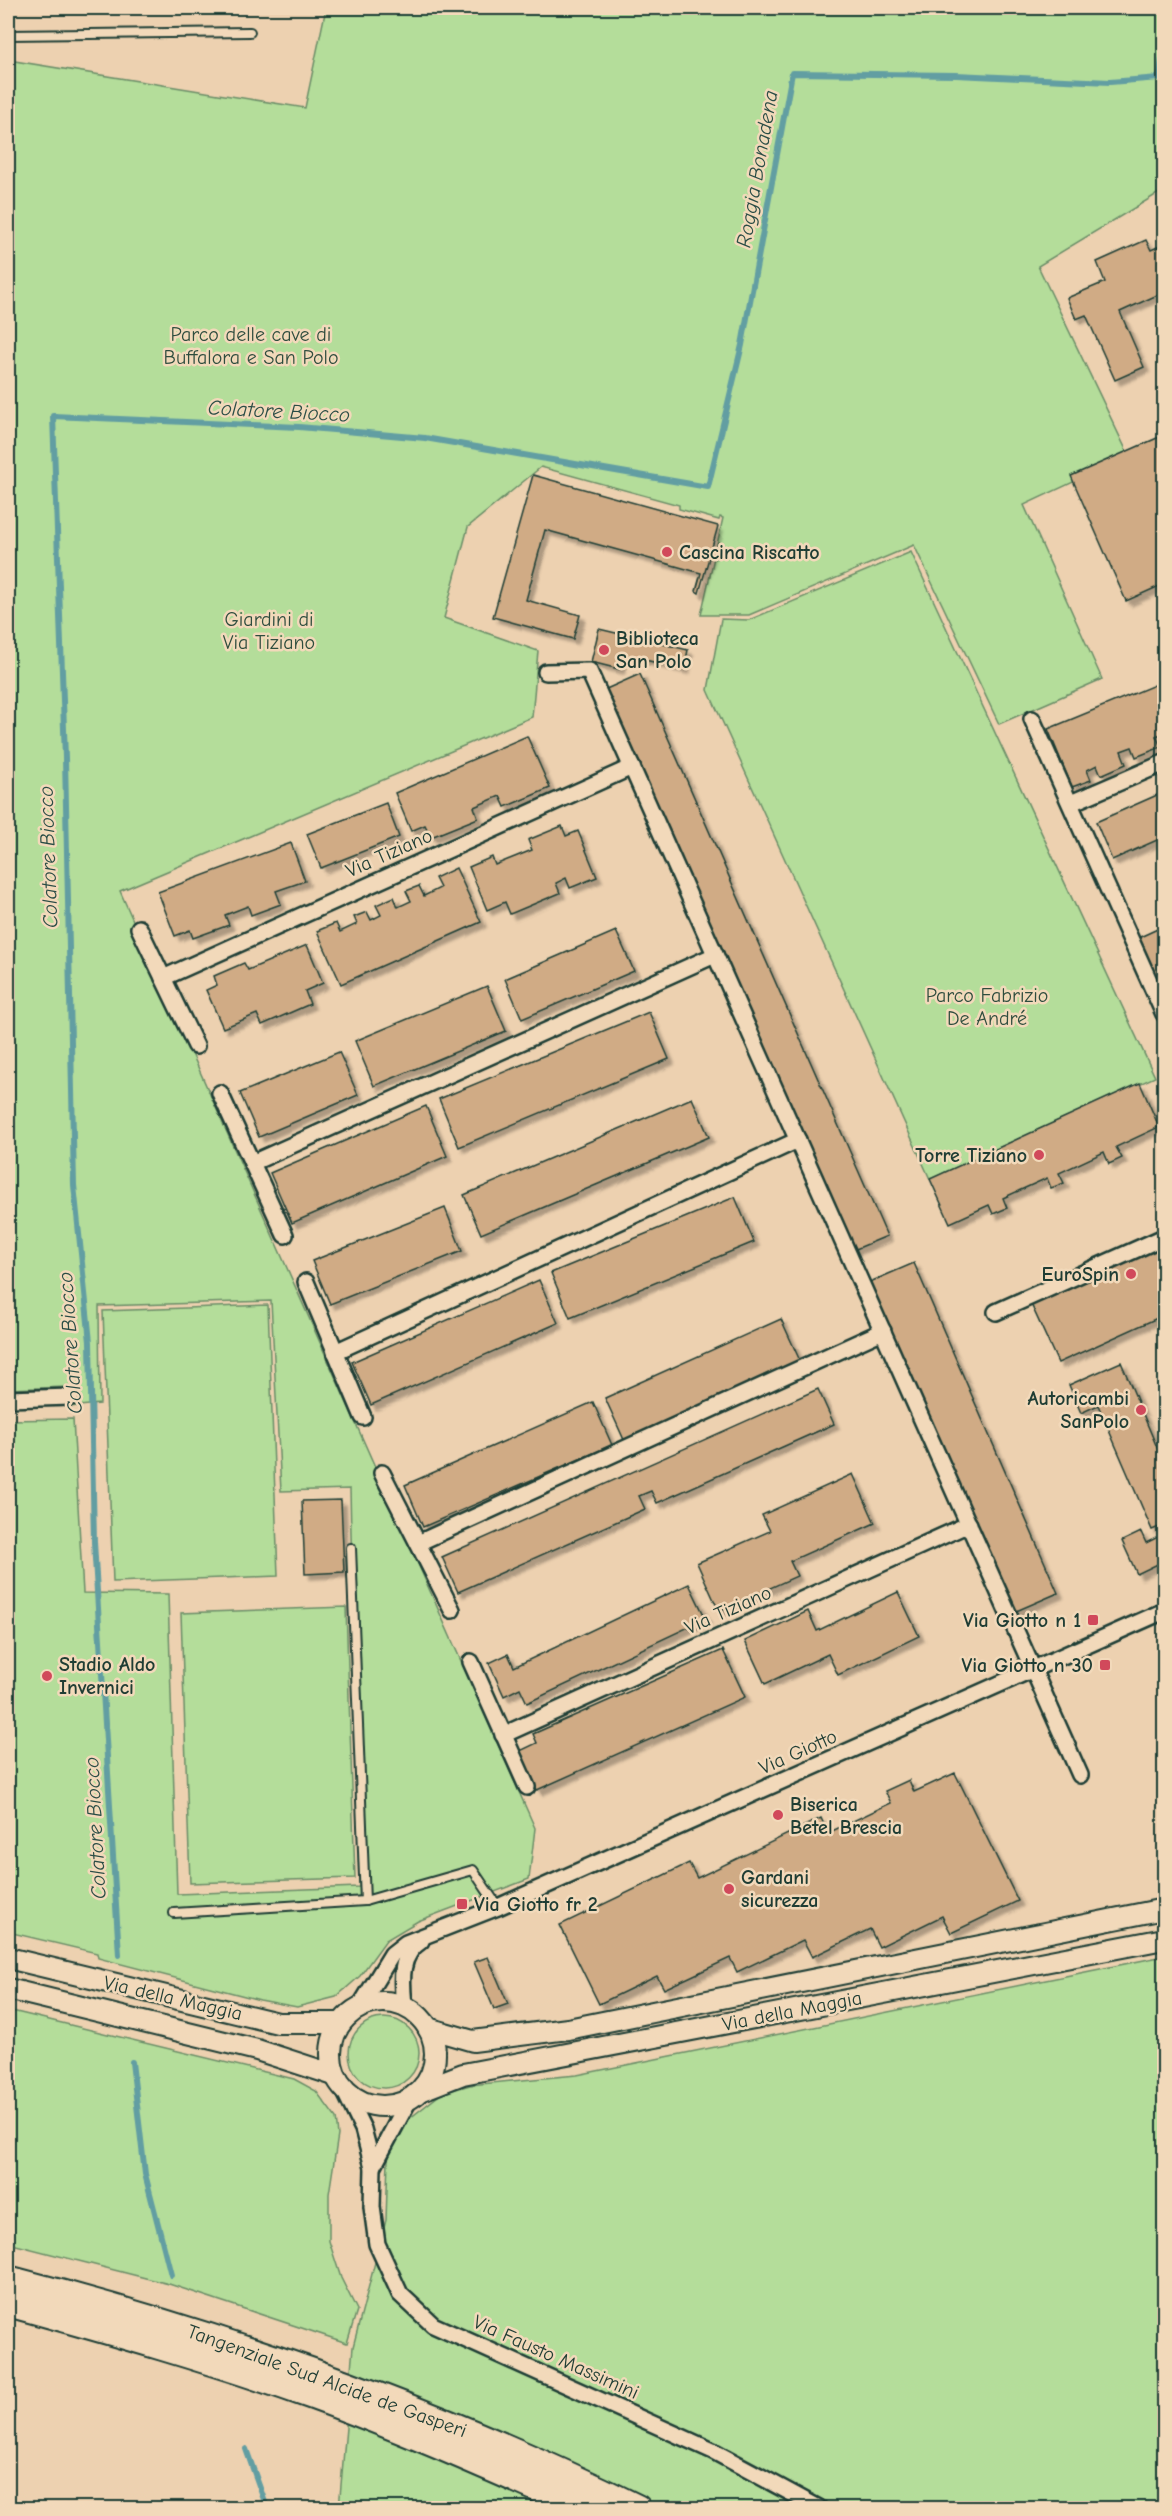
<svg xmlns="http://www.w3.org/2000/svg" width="1172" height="2516" viewBox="0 0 1172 2516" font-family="'Comic Neue',sans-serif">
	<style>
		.green { fill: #b4dd9a; stroke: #6a8d67; stroke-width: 1.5 }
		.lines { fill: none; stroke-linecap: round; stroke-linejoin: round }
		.stream { stroke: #629ea2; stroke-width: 6 }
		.building { fill: #d0ab85; stroke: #1f3d34; stroke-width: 1.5; filter: url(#shadow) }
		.service-casing { stroke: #1f3d34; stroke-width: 12 }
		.minor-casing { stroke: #1f3d34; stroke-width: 20 }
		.tertiary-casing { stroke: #1f3d34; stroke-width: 24 }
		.trunk-casing { stroke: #1f3d34; stroke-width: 30 }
		.service { stroke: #f2d9ba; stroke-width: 8 }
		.minor { stroke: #f2d9ba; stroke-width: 15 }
		.tertiary { stroke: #f2d9ba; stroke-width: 20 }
		.trunk { stroke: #f2d9ba; stroke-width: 26 }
		.poi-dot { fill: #d1495b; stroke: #f2d9ba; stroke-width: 2 }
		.labels { text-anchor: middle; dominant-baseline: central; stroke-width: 5; stroke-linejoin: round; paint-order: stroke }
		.park-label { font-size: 20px; fill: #2e4d3e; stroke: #f2d9ba }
		.poi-label { font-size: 20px; font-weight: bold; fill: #1f3d34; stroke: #f2d9ba; text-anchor: start }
		.street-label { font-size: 20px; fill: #1f3d34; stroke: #f2d9ba }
		.water-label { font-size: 21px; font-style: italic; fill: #2a4d46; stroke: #f2d9ba }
	</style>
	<defs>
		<filter id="shadow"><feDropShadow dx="5" dy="5" stdDeviation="1.5" flood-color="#0004"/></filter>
	</defs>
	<rect width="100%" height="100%" fill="#edd1b0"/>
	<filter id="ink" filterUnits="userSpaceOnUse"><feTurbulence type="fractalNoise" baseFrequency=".0167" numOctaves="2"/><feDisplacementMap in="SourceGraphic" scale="12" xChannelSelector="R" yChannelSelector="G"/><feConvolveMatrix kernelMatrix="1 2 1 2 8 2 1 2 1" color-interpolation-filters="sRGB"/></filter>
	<g filter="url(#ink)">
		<g class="green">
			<path d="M326 8H1164V119L1159 193 1038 266 1129 456 1024 505 1102 679 999 724 914 545 749 615H701L723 518 720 517 719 520 679 509V505L541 467 468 527 444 618 538 651 532 717 120 891 535 1828 529 1879 418 1921 386 1940 360 1976 336 1997 297 2007 260 2000 98 1958 97 1953 8 1932V1420L73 1419 83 1593 168 1594 177 1894 359 1887 350 1489 281 1491 271 1301 99 1306 100 1404 68 1407 67 1387 8 1389V60L305 108Z"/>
			<path d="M911 552 1155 1077 930 1179 708 690 721 619 749 620Z"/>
			<path d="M268 1305 278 1576 113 1582 103 1311Z"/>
			<path d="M346 1607 355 1878 190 1883 181 1613Z"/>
			<path d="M1164 1956V2508H339L353 2347 386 2220 388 2160 400 2126 442 2093 470 2085 577 2075Z"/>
			<path d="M8 2010 294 2079 316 2091 336 2118 338 2135 329 2194V2241L341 2278 357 2310 347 2343 169 2284 8 2243Z"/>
			<circle cx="384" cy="2053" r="35"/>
		</g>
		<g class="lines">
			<g class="stream">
				<path d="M119 1955 94 1542 90 1342 74 1185 65 758 53 416 299 427 425 438 708 487 742 345 792 73 956 75 1110 82 1159 78 1164 46"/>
				<path d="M132 2062 145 2174 171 2275"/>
				<path d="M246 2449 267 2508"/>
			</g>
		</g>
		<g class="building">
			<path d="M1146 240 1151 250 1164 244V292L1120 312 1144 367 1115 380 1086 315 1076 319 1067 298 1105 282 1097 262Z"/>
			<path d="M1164 435V584L1126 601 1071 476Z"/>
			<path d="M533 475 718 526 699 593 696 591 701 573 545 530 526 600 580 615 573 639 493 617Z"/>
			<path d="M599 629 688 650 684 669 623 655 619 669 591 662Z"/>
			<path d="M640 674 887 1236 851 1251 604 690Z"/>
			<path d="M1164 681V733L1156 736 1161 747 1136 757 1132 747 1121 751 1126 764 1101 775 1097 765 1087 770 1091 780 1072 787 1048 729Z"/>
			<path d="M527 736 550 788 505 807 500 796 474 807 478 818 431 837 425 825 411 831 395 793Z"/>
			<path d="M1164 792V837L1112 860 1096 822Z"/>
			<path d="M386 803 399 837 321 868 307 834Z"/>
			<path d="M562 826 566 836 578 831 597 877 570 888 566 878 556 883 560 893 510 914 505 902 487 910 469 867 492 857 495 865 532 850 528 840Z"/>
			<path d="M291 843 305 881 276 891 281 904 251 915 248 906 225 915 229 925 193 938 190 930 175 936 158 892Z"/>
			<path d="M456 868 481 922 341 984 317 931 336 923 340 932 357 924 354 917 367 912 371 920 381 915 376 905 394 897 398 907 411 901 406 891 419 886 424 896 440 888 435 878Z"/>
			<path d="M1164 926V973L1155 978 1138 938Z"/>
			<path d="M616 931 634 971 522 1019 505 979Z"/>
			<path d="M307 945 323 983 305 991 310 1004 262 1025 257 1014 223 1028 206 990 217 985 214 976 244 963 248 970Z"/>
			<path d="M487 986 506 1031 374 1086 355 1041Z"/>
			<path d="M649 1012 669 1059 459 1147 439 1099Z"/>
			<path d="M339 1052 358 1095 259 1137 240 1093Z"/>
			<path d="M1140 1083 1159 1127 1116 1147 1122 1158 1109 1164 1104 1152 1059 1173 1064 1183 1051 1188 1047 1178 1003 1198 1007 1208 993 1214 989 1205 950 1223 930 1179Z"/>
			<path d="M692 1098 709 1137 481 1234 464 1195Z"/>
			<path d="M426 1106 447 1156 292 1223 270 1173Z"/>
			<path d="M735 1197 754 1242 570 1318 551 1273Z"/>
			<path d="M445 1208 462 1251 330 1304 312 1261Z"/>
			<path d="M1164 1243V1315L1058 1363 1031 1304Z"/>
			<path d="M914 1263 1058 1593 1014 1612 870 1282Z"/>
			<path d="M539 1280 558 1323 371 1405 352 1362Z"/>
			<path d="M781 1319 801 1363 625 1442 605 1398Z"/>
			<path d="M1121 1362 1164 1464V1525L1152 1530 1098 1405 1081 1413 1069 1385Z"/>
			<path d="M818 1389 834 1424 657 1503 651 1491 639 1496 645 1509 458 1592 442 1557Z"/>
			<path d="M593 1402 612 1445 423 1527 405 1485Z"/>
			<path d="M853 1474 875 1523 790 1561 797 1576 719 1611 697 1563 770 1531 762 1515Z"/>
			<path d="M341 1500 344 1572 305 1574 302 1501Z"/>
			<path d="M1141 1532 1146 1543 1164 1534V1561L1137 1574 1122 1541Z"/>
			<path d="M689 1584 706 1619 527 1703 520 1688 504 1696 489 1663 508 1654 514 1667Z"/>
			<path d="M898 1592 919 1636 838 1675 828 1654 765 1684 745 1641 808 1611 817 1631Z"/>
			<path d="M723 1650 745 1697 537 1790 520 1751 537 1743 533 1734Z"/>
			<path d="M955 1773 1018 1901 951 1933 942 1916 879 1947 870 1929 812 1957 803 1940 737 1972 730 1958 664 1989 657 1976 599 2004 560 1925 689 1863 697 1878 821 1818 828 1833 891 1803 885 1791 909 1780 914 1792Z"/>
			<path d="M488 1957 508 2004 494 2009 474 1962Z"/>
		</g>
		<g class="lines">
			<defs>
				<g id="service">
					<path d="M8 35 250 32"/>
					<path d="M351 1548 365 1901"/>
					<path d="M174 1913 365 1901 473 1870 498 1907"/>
				</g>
				<g id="minor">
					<path d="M546 672 589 671 1080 1775"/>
					<path d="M1032 719 1164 1014"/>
					<path d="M1071 803 1164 763"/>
					<path d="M139 928 196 1046"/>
					<path d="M163 978 632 767"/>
					<path d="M220 1093 285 1235"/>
					<path d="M252 1163 715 955"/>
					<path d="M306 1282 363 1417"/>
					<path d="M996 1312 1164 1237"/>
					<path d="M335 1352 798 1140"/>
					<path d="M8 1399 71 1397"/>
					<path d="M382 1473 452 1610"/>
					<path d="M418 1543 883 1331"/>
					<path d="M471 1662 527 1787"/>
					<path d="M503 1735 969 1524"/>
					<path d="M404 2006C402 1983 398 1955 421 1941"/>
					<path d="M359 2008 392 1954 406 1943 498 1907 1164 1611"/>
					<path d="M344 2090 363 2129 373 2167 372 2207 377 2244 400 2294 433 2325 713 2451 819 2508"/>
					<path d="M373 2167 409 2100"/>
				</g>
				<g id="tertiary">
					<path d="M8 1958 278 2023H340"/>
					<path d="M8 1989 257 2050 334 2075"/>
					<circle cx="383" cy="2054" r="52"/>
					<path d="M428 2028 473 2041 568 2029 1164 1909"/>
					<path d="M422 2090 463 2074 1164 1939"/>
				</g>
				<g id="trunk">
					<path d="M8 2279C224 2335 436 2409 637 2508"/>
					<path d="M8 2303C110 2331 212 2360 313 2396 404 2429 493 2469 582 2508"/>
				</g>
			</defs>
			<use href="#service" class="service-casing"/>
			<use href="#minor" class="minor-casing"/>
			<use href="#tertiary" class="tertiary-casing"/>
			<use href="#trunk" class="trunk-casing"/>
			<use href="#service" class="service"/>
			<use href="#minor" class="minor"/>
			<use href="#tertiary" class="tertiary"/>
			<use href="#trunk" class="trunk"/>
		</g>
	</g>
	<g class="poi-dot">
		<circle cx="667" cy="552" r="6"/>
		<circle cx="604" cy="650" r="6"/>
		<circle cx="1039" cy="1155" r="6"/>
		<circle cx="1131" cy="1274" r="6"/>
		<circle cx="1141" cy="1410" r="6"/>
		<rect x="1087" y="1614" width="12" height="12" rx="3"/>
		<rect x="1099" y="1659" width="12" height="12" rx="3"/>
		<circle cx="47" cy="1676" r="6"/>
		<circle cx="778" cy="1815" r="6"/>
		<circle cx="729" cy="1889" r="6"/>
		<rect x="456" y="1898" width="12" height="12" rx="3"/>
	</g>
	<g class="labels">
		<g class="park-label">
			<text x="251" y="334">Parco delle cave di<tspan x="251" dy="23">Buffalora e San Polo</tspan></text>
			<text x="269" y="619">Giardini di<tspan x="269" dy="23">Via Tiziano</tspan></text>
			<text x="987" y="995">Parco Fabrizio<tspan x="987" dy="23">De André</tspan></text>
		</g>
		<g class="poi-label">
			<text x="679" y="552">Cascina Riscatto</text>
			<text x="616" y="638">Biblioteca<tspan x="616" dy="23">San Polo</tspan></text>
			<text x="1027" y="1155" text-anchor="end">Torre Tiziano</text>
			<text x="1119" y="1274" text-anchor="end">EuroSpin</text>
			<text x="1129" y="1398" text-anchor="end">Autoricambi<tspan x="1129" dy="23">SanPolo</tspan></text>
			<text x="1081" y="1620" text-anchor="end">Via Giotto n 1</text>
			<text x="59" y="1664">Stadio Aldo<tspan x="59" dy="23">Invernici</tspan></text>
			<text x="1093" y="1665" text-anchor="end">Via Giotto n 30</text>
			<text x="790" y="1804">Biserica<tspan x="790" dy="23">Betel Brescia</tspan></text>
			<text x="741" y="1877">Gardani<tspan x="741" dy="23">sicurezza</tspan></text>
			<text x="474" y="1904">Via Giotto fr 2</text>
		</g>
		<g class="street-label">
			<text transform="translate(389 853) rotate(-24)">Via Tiziano</text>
			<text transform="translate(728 1610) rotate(-24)">Via Tiziano</text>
			<text transform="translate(798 1752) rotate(-24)">Via Giotto</text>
			<text transform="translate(173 1998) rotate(13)">Via della Maggia</text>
			<text transform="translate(792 2011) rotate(-11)">Via della Maggia</text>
			<text transform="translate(556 2357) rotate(24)">Via Fausto Massimini</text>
			<text transform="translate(327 2381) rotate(20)">Tangenziale Sud Alcide de Gasperi</text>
		</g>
		<g class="water-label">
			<text transform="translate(757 169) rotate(-80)">Roggia Bonadena</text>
			<text transform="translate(279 411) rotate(3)">Colatore Biocco</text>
			<text transform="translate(48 857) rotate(-92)">Colatore Biocco</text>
			<text transform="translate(70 1343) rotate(-94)">Colatore Biocco</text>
			<text transform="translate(95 1828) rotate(-93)">Colatore Biocco</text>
		</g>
	</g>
	<rect width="1172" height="2516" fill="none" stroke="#f2d9ba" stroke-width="30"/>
	<rect x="15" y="15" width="1142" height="2486" fill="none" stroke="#1f3d34" stroke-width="2" filter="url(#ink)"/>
</svg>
